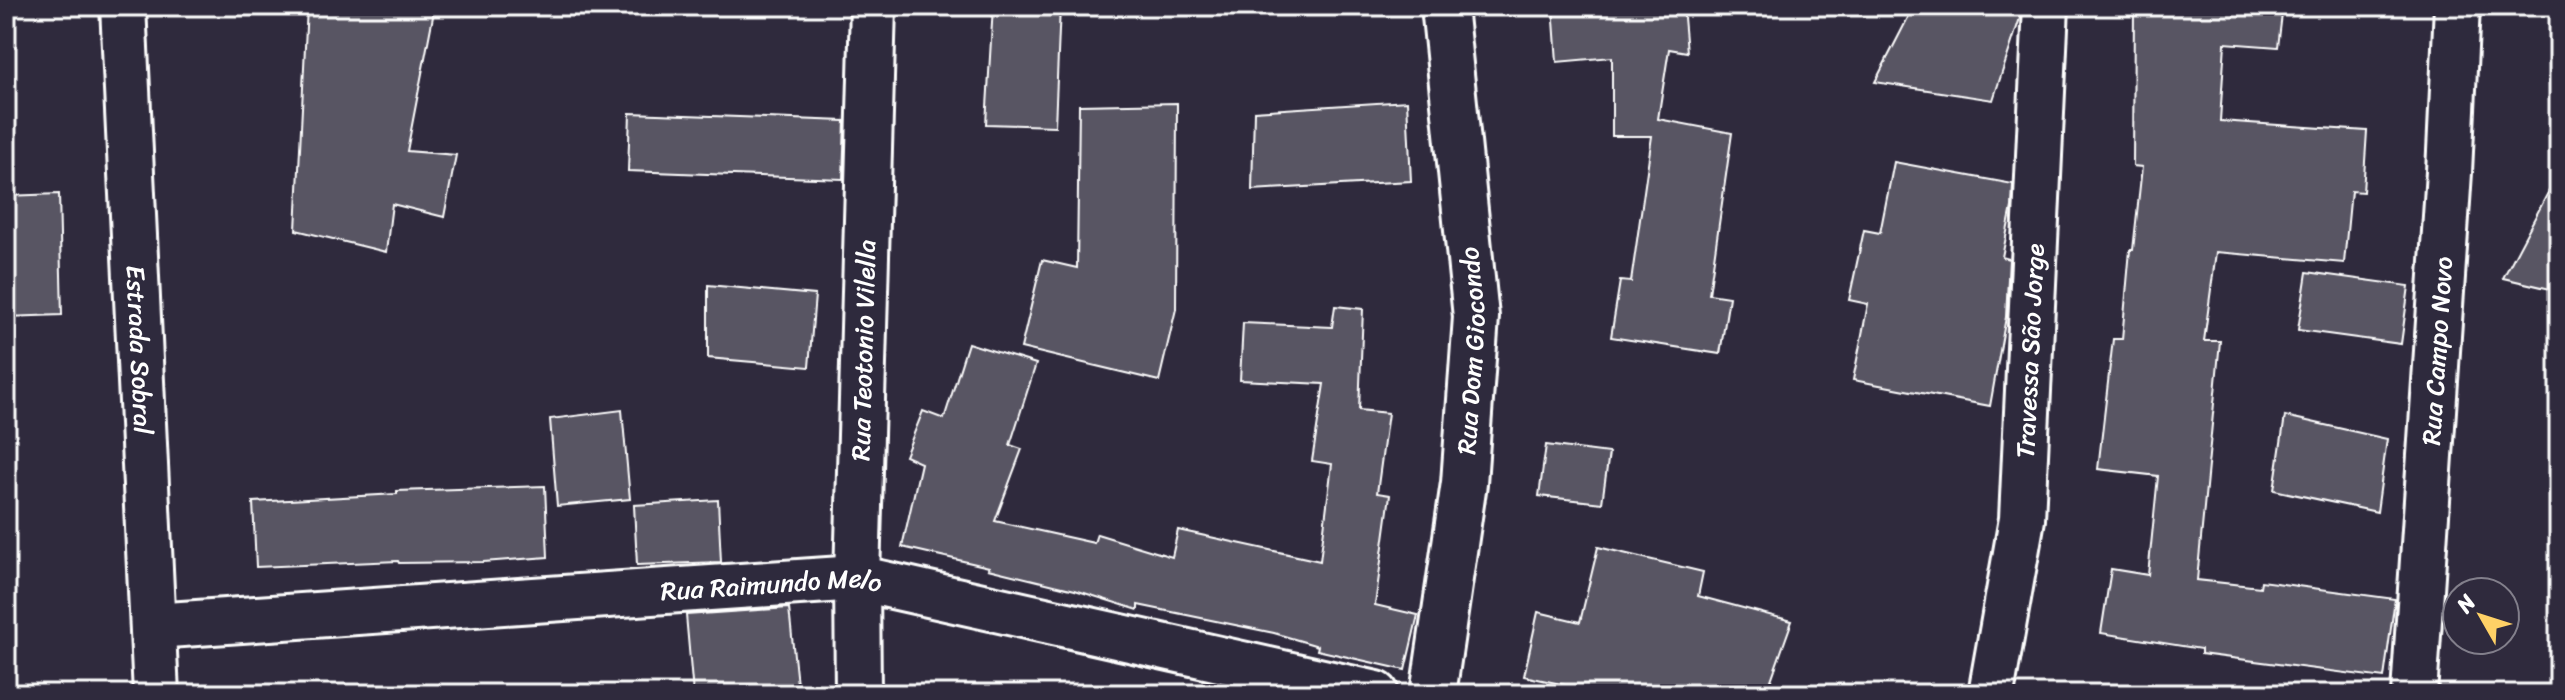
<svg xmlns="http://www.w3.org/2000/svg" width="2565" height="700" viewBox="0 0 2565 700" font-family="Sriracha,sans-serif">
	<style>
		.building { fill: #595564; stroke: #fff; stroke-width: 2 }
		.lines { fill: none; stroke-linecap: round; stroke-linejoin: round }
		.street-casing { stroke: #fff; stroke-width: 50 }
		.street { stroke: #2f2a3d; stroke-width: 44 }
		.labels { text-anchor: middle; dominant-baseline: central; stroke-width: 8; stroke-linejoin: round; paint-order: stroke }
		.street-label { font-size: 26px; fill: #fff; stroke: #2f2a3d }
	</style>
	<rect width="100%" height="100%" fill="#2f2a3d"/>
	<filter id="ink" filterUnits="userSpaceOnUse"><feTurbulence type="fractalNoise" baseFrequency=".0125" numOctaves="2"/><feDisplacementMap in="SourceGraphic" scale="16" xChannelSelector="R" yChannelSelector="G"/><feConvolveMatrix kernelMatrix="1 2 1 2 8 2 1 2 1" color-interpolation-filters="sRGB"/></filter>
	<g filter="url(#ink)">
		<g class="building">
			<path d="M307 6H435L407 151 456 155 444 217 392 204 386 252 296 230Z"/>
			<path d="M993 6H1060L1055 126 986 124Z"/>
			<path d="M1553 6H1683L1687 52 1669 49 1658 119 1732 133 1709 294 1729 297 1720 354 1611 337 1620 281 1631 282 1652 136H1612V57L1557 62Z"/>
			<path d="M1914 6H2021L2020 18 1993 100 1875 82Z"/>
			<path d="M2134 6H2283L2278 47 2225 43 2220 121 2367 131 2363 192 2351 191 2344 263 2216 252 2204 341H2220L2197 580 2260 587 2261 581 2395 599 2384 678 2201 654V649L2101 633 2111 569 2148 575 2158 476 2098 469 2113 339H2122L2130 250H2133L2142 167 2133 166Z"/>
			<path d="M1407 101 1411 181 1252 190 1254 111Z"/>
			<path d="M1177 103 1176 309 1159 381 1021 348 1042 260 1077 268 1079 105Z"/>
			<path d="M630 113 845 121 843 179 628 171Z"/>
			<path d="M1894 162 2013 184 2012 207 2002 257 2009 259 2006 317 1990 406 1853 380 1868 304 1849 300 1864 230 1880 233Z"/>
			<path d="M2559 172V291L2503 278Z"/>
			<path d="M59 194 62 315 6 317V196Z"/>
			<path d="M2307 272 2409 286 2401 344 2298 330Z"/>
			<path d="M708 285 815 295 809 367 708 358Z"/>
			<path d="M1335 306 1363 309 1359 410 1388 413 1377 493 1390 495 1375 605 1418 615 1405 670 1317 650 1318 646 1274 633 1138 605V610L1075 590 988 569 989 567 902 547 921 463 905 456 923 411 944 419 968 343 1036 364 1010 445 1022 449 995 521 1094 543 1097 534 1172 557 1178 530 1320 561 1332 464 1312 461 1324 384 1240 380 1243 323 1332 327Z"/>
			<path d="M622 410 630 499 557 506 550 419Z"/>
			<path d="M2285 416 2387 439 2377 512 2274 490Z"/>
			<path d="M1546 445 1609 453 1602 503 1539 496Z"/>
			<path d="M545 486 548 557 483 562 399 563 398 561 256 567 253 502 397 494V491Z"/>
			<path d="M718 500 721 562 637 565 634 505Z"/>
			<path d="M1598 547 1703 572 1698 596 1792 621 1766 694H1606L1524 676 1538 612 1580 622Z"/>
			<path d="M789 608 798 694H693L686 615Z"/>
		</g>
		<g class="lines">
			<defs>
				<g id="street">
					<path id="s1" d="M123 6 156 694"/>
					<path id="s2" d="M153 626 857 578 1376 694"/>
					<path id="s3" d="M858 694 857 578 873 6"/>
					<path id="s4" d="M1433 694 1464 483 1476 317 1444 6"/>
					<path id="s5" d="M1991 694 2022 519 2046 6"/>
					<path id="s6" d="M2414 694 2449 172 2457 6"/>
				</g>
			</defs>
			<use href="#street" class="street-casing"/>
			<use href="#street" class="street"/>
		</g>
	</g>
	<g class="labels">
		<g class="street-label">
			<text stroke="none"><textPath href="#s1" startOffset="344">Estrada Sobral</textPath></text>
			<text stroke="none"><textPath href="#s3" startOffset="344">Rua Teotonio Vilella</textPath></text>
			<text stroke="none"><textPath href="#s6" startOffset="344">Rua Campo Novo</textPath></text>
			<text stroke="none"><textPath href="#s4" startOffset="346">Rua Dom Giocondo</textPath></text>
			<text stroke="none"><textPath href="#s5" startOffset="346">Travessa São Jorge</textPath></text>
			<text stroke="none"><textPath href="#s2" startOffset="620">Rua Raimundo Melo</textPath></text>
		</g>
	</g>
	<rect width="2565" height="700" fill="none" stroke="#2f2a3d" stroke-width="32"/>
	<rect x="16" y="16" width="2533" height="668" fill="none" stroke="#fff" stroke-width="3" filter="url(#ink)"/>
	<g transform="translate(2481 616) rotate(309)"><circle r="38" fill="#2f2a3d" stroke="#827f8b" stroke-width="2"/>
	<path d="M0-6L14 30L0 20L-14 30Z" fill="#ffd166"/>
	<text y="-12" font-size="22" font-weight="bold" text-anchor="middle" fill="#ffffff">N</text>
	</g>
</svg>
